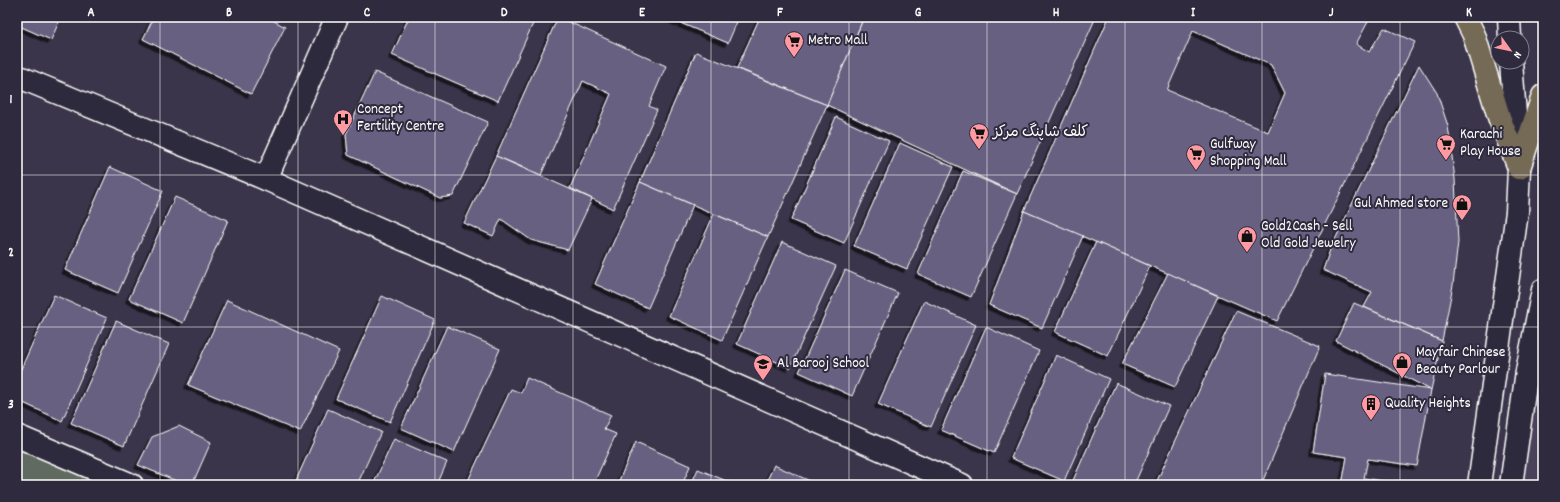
<svg xmlns="http://www.w3.org/2000/svg" width="1560" height="502" viewBox="0 0 1560 502" font-family="Dekko,'Playpen Sans Arabic',sans-serif">
	<style>
		.built { fill: #48425a }
		.green { fill: #606b60; stroke: #b0b5b0 }
		.building { fill: #676180; stroke: #fff; fill-rule: evenodd; filter: url(#shadow) }
		.lines { fill: none; stroke-linecap: round; stroke-linejoin: round }
		.minor-casing { stroke: #fff; stroke-width: 25 }
		.major-casing { stroke: #fff; stroke-width: 25 }
		.minor { stroke: #2f2a3d; stroke-width: 22 }
		.major { stroke: #756a55; stroke-width: 22 }
		.grid { fill: none; stroke: #fff; stroke-width: 1; stroke-opacity: 0.55 }
		.labels { text-anchor: middle; dominant-baseline: central; stroke-width: 4; stroke-linejoin: round; paint-order: stroke }
		.poi-label { font-size: 15px; fill: #fff; stroke: #2f2a3d; text-anchor: start }
		.neatline { fill: none; stroke: #fff; stroke-width: 1.5 }
		.grid-label { font-size: 13px; text-anchor: middle; font-weight: bold; fill: #fff }
	</style>
	<defs>
		<filter id="shadow"><feDropShadow dx="-3.5" dy="3.5" stdDeviation="0" flood-color="#0009"/></filter>
	</defs>
	<rect width="100%" height="100%" fill="#3a354a"/>
	<filter id="ink" filterUnits="userSpaceOnUse"><feTurbulence type="fractalNoise" baseFrequency=".025" numOctaves="2"/><feDisplacementMap in="SourceGraphic" scale="8" xChannelSelector="R" yChannelSelector="G"/><feConvolveMatrix kernelMatrix="1 2 1 2 8 2 1 2 1" color-interpolation-filters="sRGB"/></filter>
	<g filter="url(#ink)">
		<path class="built" d="M1527 371 1543 378V485H1512Z"/>
		<path class="green" d="M17 436 130 485H17Z"/>
		<g class="building">
			<path d="M17 17H61L51 40 17 25Z"/>
			<path d="M154 17H267L285 27 251 94 143 39Z"/>
			<path d="M409 17H536L498 101 392 55Z"/>
			<path d="M558 17 666 66 649 106 657 110 613 209 570 188 611 94 583 81 541 175 496 156Z"/>
			<path d="M666 17H739L728 43Z"/>
			<path d="M760 17H864L827 105 737 68Z"/>
			<path d="M864 17H993L998 19 999 17H1096L1017 194 827 105Z"/>
			<path d="M1109 17H1363L1369 20 1356 44 1369 52 1384 28 1415 42 1277 321 1024 211ZM1193 31 1271 65 1285 93 1268 132 1167 90Z"/>
			<path d="M696 52 827 105 768 237 640 182Z"/>
			<path d="M1419 65 1437 93 1448 126 1455 179 1458 242 1453 285 1442 341 1364 307 1372 292 1323 270 1330 250Z"/>
			<path d="M375 72 488 122 453 196 440 198 348 155 346 134Z"/>
			<path d="M836 117 889 141 844 243 791 220Z"/>
			<path d="M900 143 953 167 907 269 854 246Z"/>
			<path d="M496 156 592 199 568 250 531 240 501 219 493 236 464 223Z"/>
			<path d="M110 167 163 191 118 293 65 270Z"/>
			<path d="M963 171 1017 194 971 297 918 274Z"/>
			<path d="M640 182 693 205 648 308 595 284Z"/>
			<path d="M175 197 228 220 183 323 129 299Z"/>
			<path d="M1024 211 1083 236 1042 328 989 305Z"/>
			<path d="M714 214 768 237 722 340 669 316Z"/>
			<path d="M782 242 836 266 790 368 737 344Z"/>
			<path d="M1096 242 1150 266 1108 356 1055 332Z"/>
			<path d="M845 270 898 293 852 396 799 372Z"/>
			<path d="M1168 273 1218 296 1175 387 1122 364Z"/>
			<path d="M54 295 107 318 62 421 17 400V378Z"/>
			<path d="M382 296 435 320 390 422 336 399Z"/>
			<path d="M227 300 339 351 300 432 188 385Z"/>
			<path d="M924 301 976 325 931 427 878 404Z"/>
			<path d="M1354 303 1442 341 1431 390 1336 341Z"/>
			<path d="M1236 311 1320 346 1261 485H1155Z"/>
			<path d="M116 321 169 344 124 446 71 423Z"/>
			<path d="M447 326 500 349 454 452 401 428Z"/>
			<path d="M986 327 1039 351 994 453 941 430Z"/>
			<path d="M1056 355 1109 379 1064 481 1011 458Z"/>
			<path d="M1325 374 1431 390 1417 466 1368 459 1364 478 1409 485H1342L1347 457 1313 452Z"/>
			<path d="M527 378 611 415 604 429 616 434 593 485H466L511 389 521 393Z"/>
			<path d="M1116 383 1169 406 1134 485H1071Z"/>
			<path d="M328 409 381 432 357 485H294Z"/>
			<path d="M179 426 211 442 192 485H186L138 465 152 437Z"/>
			<path d="M394 439 447 462 437 485H373Z"/>
			<path d="M636 442 690 466 682 485H617Z"/>
			<path d="M774 465 819 485H765Z"/>
			<path d="M698 469 736 485H691Z"/>
		</g>
		<g class="lines">
			<defs>
				<g id="minor">
					<path d="M1509 17 1510 38"/>
					<path d="M17 76 266 179 962 485"/>
					<path d="M266 179 337 17"/>
					<path d="M1543 377V376"/>
					<path d="M17 436 132 485"/>
					<path d="M1479 485 1517 212 1519 168 1511 62"/>
					<path d="M1511 485 1527 371 1543 290"/>
				</g>
				<g id="major">
					<path d="M1465 17 1474 35 1499 117 1519 168"/>
					<path d="M1519 168 1543 96"/>
				</g>
			</defs>
			<use href="#minor" class="minor-casing"/>
			<use href="#major" class="major-casing"/>
			<use href="#minor" class="minor"/>
			<use href="#major" class="major"/>
		</g>
	</g>
	<path class="grid" d="M160 17V485M298 17V485M435 17V485M573 17V485M711 17V485M849 17V485M987 17V485M1125 17V485M1262 17V485M1400 17V485M17 175H1543M17 327H1543"/>
	<defs>
		<symbol id="supermarket-pin" viewBox="-11 -11 22 30"><path d="M0 17L-7.5 6A9.5 9.5 0 1 1 7.5 6Z" fill="#ff9aa2" stroke="#2f2a3d"/><path d="M-6-5.5h2.5l.6 2H6L4.5 2H-2.5L-4.4-4H-6ZM-1.5 3.2a1.3 1.3 0 1 0 .1 0ZM3 3.2a1.3 1.3 0 1 0 .1 0Z" fill="#111"/></symbol>
		<symbol id="hospital-pin" viewBox="-11 -11 22 30"><path d="M0 17L-7.5 6A9.5 9.5 0 1 1 7.5 6Z" fill="#ff9aa2" stroke="#2f2a3d"/><path d="M-5-5h3v3.5h4V-5h3V5h-3V1.5h-4V5h-3Z" fill="#111"/></symbol>
		<symbol id="shop-pin" viewBox="-11 -11 22 30"><path d="M0 17L-7.5 6A9.5 9.5 0 1 1 7.5 6Z" fill="#ff9aa2" stroke="#2f2a3d"/><path d="M-5-2.5h2.3a2.7 3.5 0 0 1 5.4 0H5L5.5 6h-11ZM-1.5-2.5h3a1.5 2.3 0 0 0-3 0Z" fill="#111"/></symbol>
		<symbol id="school-pin" viewBox="-11 -11 22 30"><path d="M0 17L-7.5 6A9.5 9.5 0 1 1 7.5 6Z" fill="#ff9aa2" stroke="#2f2a3d"/><path d="M0-5L7-2L0 1L-7-2ZM-4 1L0 2.5L4 1V4Q0 6-4 4Z" fill="#111"/></symbol>
		<symbol id="building-pin" viewBox="-11 -11 22 30"><path d="M0 17L-7.5 6A9.5 9.5 0 1 1 7.5 6Z" fill="#ff9aa2" stroke="#2f2a3d"/><path d="M-4-6H4V6H1V3H-1V6H-4ZM-2.5-4.3h1.7v1.8h-1.7ZM.8-4.3h1.7v1.8H.8ZM-2.5-1h1.7V.8h-1.7ZM.8-1h1.7V.8H.8Z" fill="#111"/></symbol>
	</defs>
	<g fill-rule="evenodd">
		<use href="#supermarket-pin" x="783" y="30" width="22" height="30"/>
		<use href="#hospital-pin" x="332" y="108" width="22" height="30"/>
		<use href="#supermarket-pin" x="968" y="122" width="22" height="30"/>
		<use href="#supermarket-pin" x="1435" y="133" width="22" height="30"/>
		<use href="#supermarket-pin" x="1185" y="143" width="22" height="30"/>
		<use href="#shop-pin" x="1451" y="193" width="22" height="30"/>
		<use href="#shop-pin" x="1236" y="225" width="22" height="30"/>
		<use href="#shop-pin" x="1391" y="351" width="22" height="30"/>
		<use href="#school-pin" x="752" y="353" width="22" height="30"/>
		<use href="#building-pin" x="1360" y="393" width="22" height="30"/>
	</g>
	<g class="labels">
		<g class="poi-label">
			<text x="808" y="41">Metro Mall</text>
			<text x="357" y="110">Concept<tspan x="357" dy="17">Fertility Centre</tspan></text>
			<text x="993" y="133">کلف شاپنگ مرکز</text>
			<text x="1460" y="135">Karachi<tspan x="1460" dy="17">Play House</tspan></text>
			<text x="1210" y="145">Gulfway<tspan x="1210" dy="17">Shopping Mall</tspan></text>
			<text x="1448" y="204" text-anchor="end">Gul Ahmed store</text>
			<text x="1261" y="227">Gold2Cash - Sell<tspan x="1261" dy="17">Old Gold Jewelry</tspan></text>
			<text x="1416" y="353">Mayfair Chinese<tspan x="1416" dy="17">Beauty Parlour</tspan></text>
			<text x="777" y="364">Al Barooj School</text>
			<text x="1385" y="404">Quality Heights</text>
		</g>
	</g>
	<rect width="1560" height="502" fill="none" stroke="#2f2a3d" stroke-width="44"/>
	<g transform="translate(1510 50) rotate(123)"><circle r="19" fill="#2f2a3d" stroke="#827f8b"/>
	<path d="M0-3L7 15L0 10L-7 15Z" fill="#ff9aa2"/>
	<text y="-6" font-size="11" font-weight="bold" text-anchor="middle" fill="#ffffff">N</text>
	</g>
	<rect x="22" y="22" width="1516" height="458" class="neatline"/>
	<g class="grid-label">
		<text x="91" y="16">A</text>
		<text x="229" y="16">B</text>
		<text x="367" y="16">C</text>
		<text x="504" y="16">D</text>
		<text x="642" y="16">E</text>
		<text x="780" y="16">F</text>
		<text x="918" y="16">G</text>
		<text x="1056" y="16">H</text>
		<text x="1193" y="16">I</text>
		<text x="1331" y="16">J</text>
		<text x="1469" y="16">K</text>
		<text x="11" y="103">1</text>
		<text x="11" y="256">2</text>
		<text x="11" y="408">3</text>
	</g>
</svg>
